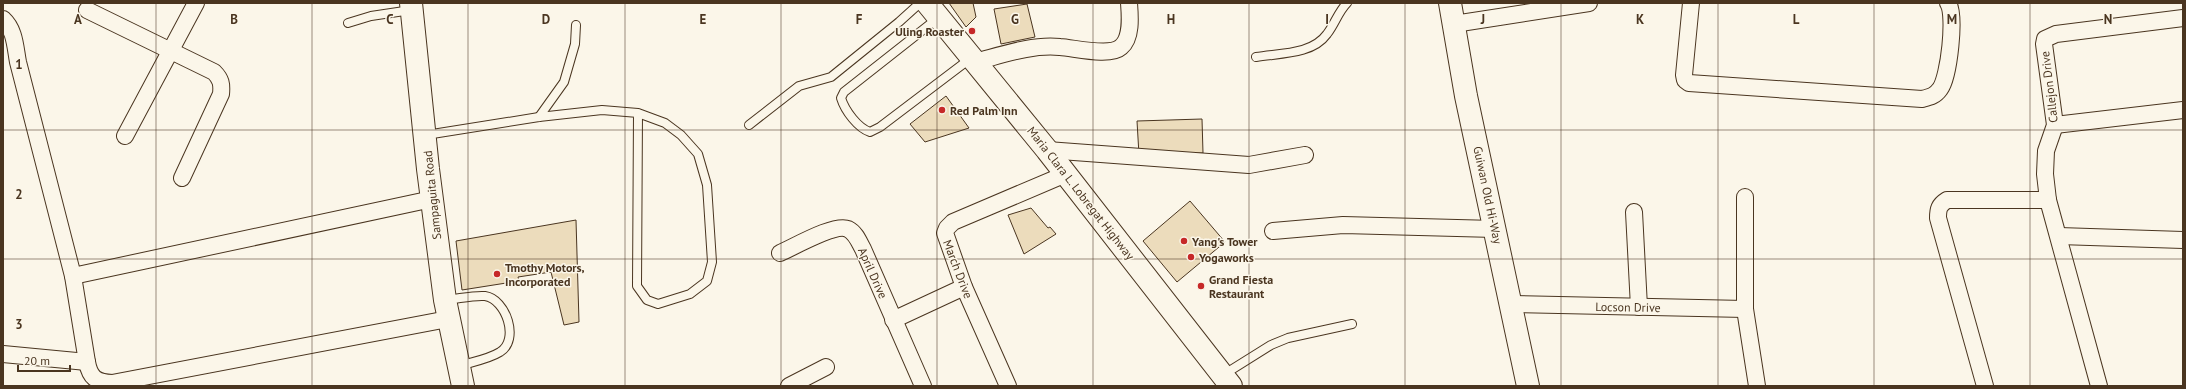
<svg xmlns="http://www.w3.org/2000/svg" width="2186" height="389" viewBox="0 0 2186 389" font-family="'PT Sans',sans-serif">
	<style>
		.building { fill: #ecdcbc; stroke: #4a3520 }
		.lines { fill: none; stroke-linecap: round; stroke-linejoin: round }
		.lane-casing { stroke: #4a3520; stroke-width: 10 }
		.street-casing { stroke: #4a3520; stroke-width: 18 }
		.secondary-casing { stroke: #4a3520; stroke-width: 24 }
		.highway-casing { stroke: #4a3520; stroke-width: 24 }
		.lane { stroke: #fbf6e9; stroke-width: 8 }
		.street { stroke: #fbf6e9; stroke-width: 16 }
		.secondary { stroke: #fbf6e9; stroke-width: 22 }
		.highway { stroke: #fbf6e9; stroke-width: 22 }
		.grid { fill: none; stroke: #4a3520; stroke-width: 1; stroke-opacity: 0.55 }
		.poi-dot { fill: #c62828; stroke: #fbf6e9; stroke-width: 1.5 }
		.labels { text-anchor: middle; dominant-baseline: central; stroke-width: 3; stroke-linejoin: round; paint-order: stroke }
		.poi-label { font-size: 12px; font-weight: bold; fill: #4a3520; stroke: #fbf6e9; text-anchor: start }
		.street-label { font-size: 12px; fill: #4a3520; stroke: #fbf6e9 }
		.grid-label { font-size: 13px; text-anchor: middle; font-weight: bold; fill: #4a3520; stroke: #fbf6e9; stroke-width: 3; stroke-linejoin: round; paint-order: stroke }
	</style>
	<rect width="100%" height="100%" fill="#fbf6e9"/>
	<g class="building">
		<path d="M949 3H973L976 17 966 27Z"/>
		<path d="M1027 4 1035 37 1001 44 994 9Z"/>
		<path d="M946 96 969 128 925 142 910 124Z"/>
		<path d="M1202 119 1203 153 1139 155 1137 121Z"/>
		<path d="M1190 201 1225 242 1177 282 1143 241Z"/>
		<path d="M1031 208 1048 228 1050 227 1056 234 1024 254 1008 215Z"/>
		<path d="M576 220 579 322 564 325 551 272 518 277 519 281 462 290 456 241Z"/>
	</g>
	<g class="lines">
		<defs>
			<g id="lane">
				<path d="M938 18 844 92 841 98C845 111 858 128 870 132L880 127 971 58"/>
				<path d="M348 23 371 16 411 10"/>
				<path d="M1256 57C1279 53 1312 55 1327 34 1335 24 1338 12 1347 3"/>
				<path d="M539 117 564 82 575 44 576 25"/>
				<path d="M749 125 799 86 831 77 899 22 920 3"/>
				<path d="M426 135 539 117 602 110 638 113 665 123 681 135 698 154 707 185 712 262 707 281 690 294 658 304 647 300 637 286 638 113"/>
				<path d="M445 300C458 299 473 295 485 296 506 299 520 340 500 352 489 359 472 362 459 366"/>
				<path d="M1223 375 1271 345 1288 338 1352 324"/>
			</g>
			<g id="street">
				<path d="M1691 3 1684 75 1685 80 1689 83 1922 99C1930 97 1935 96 1940 89 1949 77 1956 15 1948 3"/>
				<path d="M87 10 214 72C221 79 222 84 221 94L182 178"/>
				<path d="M3 19C15 30 15 46 18 62L73 276 87 362C90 378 96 382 112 383L448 319"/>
				<path d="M1454 24 1589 3"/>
				<path d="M975 62C1002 55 1032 44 1060 47 1075 48 1110 57 1121 47 1132 38 1130 16 1129 3"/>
				<path d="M2055 125 2183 110"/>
				<path d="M125 136 196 3"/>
				<path d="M1047 150 1249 165 1305 155"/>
				<path d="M1745 197V309L1757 386"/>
				<path d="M1634 212 1639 307"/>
				<path d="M1273 231 1343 225 1495 229"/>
				<path d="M2059 236 2183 240"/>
				<path d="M780 253C794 247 835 223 848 229 856 233 859 242 863 249L923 386"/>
				<path d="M73 276 432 199"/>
				<path d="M1511 304 1745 309"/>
				<path d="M893 320 964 287"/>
				<path d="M3 354 87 362"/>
				<path d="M789 386 826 367"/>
				<path d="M1008 386 964 287 945 233 947 228 953 222 1066 174"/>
				<path d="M1985 386 1938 218C1938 209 1939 205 1947 200H2048"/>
				<path d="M2099 386 2048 200 2045 174 2046 151 2055 125 2044 44 2045 39 2056 34 2183 18"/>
			</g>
			<g id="secondary">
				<path d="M411 3 428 169 445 300 463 386"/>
				<path d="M1450 3 1466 96 1528 386"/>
			</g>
			<path id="highway" d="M927 3 1047 150 1231 386"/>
		</defs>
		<use href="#lane" class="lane-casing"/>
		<use href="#street" class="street-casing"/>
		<use href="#secondary" class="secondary-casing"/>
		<use href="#highway" class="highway-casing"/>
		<use href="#lane" class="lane"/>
		<use href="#street" class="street"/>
		<use href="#secondary" class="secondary"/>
		<use href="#highway" class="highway"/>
	</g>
	<path class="grid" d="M156 3V386M312 3V386M468 3V386M625 3V386M781 3V386M937 3V386M1093 3V386M1249 3V386M1405 3V386M1561 3V386M1718 3V386M1874 3V386M2030 3V386M3 130H2183M3 259H2183"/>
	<g class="poi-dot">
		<circle cx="972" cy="31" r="4"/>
		<circle cx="942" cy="110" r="4"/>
		<circle cx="1184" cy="241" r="4"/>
		<circle cx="1191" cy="257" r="4"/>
		<circle cx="497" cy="274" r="4"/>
		<circle cx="1201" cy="286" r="4"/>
	</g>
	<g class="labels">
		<g class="poi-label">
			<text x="964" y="31" text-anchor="end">Uling Roaster</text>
			<text x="950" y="110">Red Palm Inn</text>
			<text x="1192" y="241">Yang's Tower</text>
			<text x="1199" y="257">Yogaworks</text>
			<text x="505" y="267">Tmothy Motors,<tspan x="505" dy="14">Incorporated</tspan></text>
			<text x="1209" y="279">Grand Fiesta<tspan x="1209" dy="14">Restaurant</tspan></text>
		</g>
		<g class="street-label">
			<text transform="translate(2049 87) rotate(-97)">Callejon Drive</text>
			<text transform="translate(1081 193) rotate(52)">Maria Clara L. Lobregat Highway</text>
			<text transform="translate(432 195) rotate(-96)">Sampaguita Road</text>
			<text transform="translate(1488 195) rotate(78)">Guiwan Old Hi-Way</text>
			<text transform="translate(958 269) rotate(69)">March Drive</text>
			<text transform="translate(873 273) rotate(66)">April Drive</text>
			<text transform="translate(1628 307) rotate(1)">Locson Drive</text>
		</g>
	</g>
	<g class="grid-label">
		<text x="78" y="24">A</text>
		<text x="234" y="24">B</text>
		<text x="390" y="24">C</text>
		<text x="546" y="24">D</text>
		<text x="703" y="24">E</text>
		<text x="859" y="24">F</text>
		<text x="1015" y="24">G</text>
		<text x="1171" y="24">H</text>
		<text x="1327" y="24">I</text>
		<text x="1483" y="24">J</text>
		<text x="1640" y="24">K</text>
		<text x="1796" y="24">L</text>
		<text x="1952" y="24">M</text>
		<text x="2108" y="24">N</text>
		<text x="19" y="69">1</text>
		<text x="19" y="199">2</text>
		<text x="19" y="329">3</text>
	</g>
	<rect width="2186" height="389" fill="none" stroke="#4a3520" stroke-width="8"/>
	<path d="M18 365v6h52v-6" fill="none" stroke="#4a3520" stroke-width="2"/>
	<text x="24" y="365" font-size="12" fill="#4a3520" stroke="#fbf6e9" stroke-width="3" paint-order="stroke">20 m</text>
</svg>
